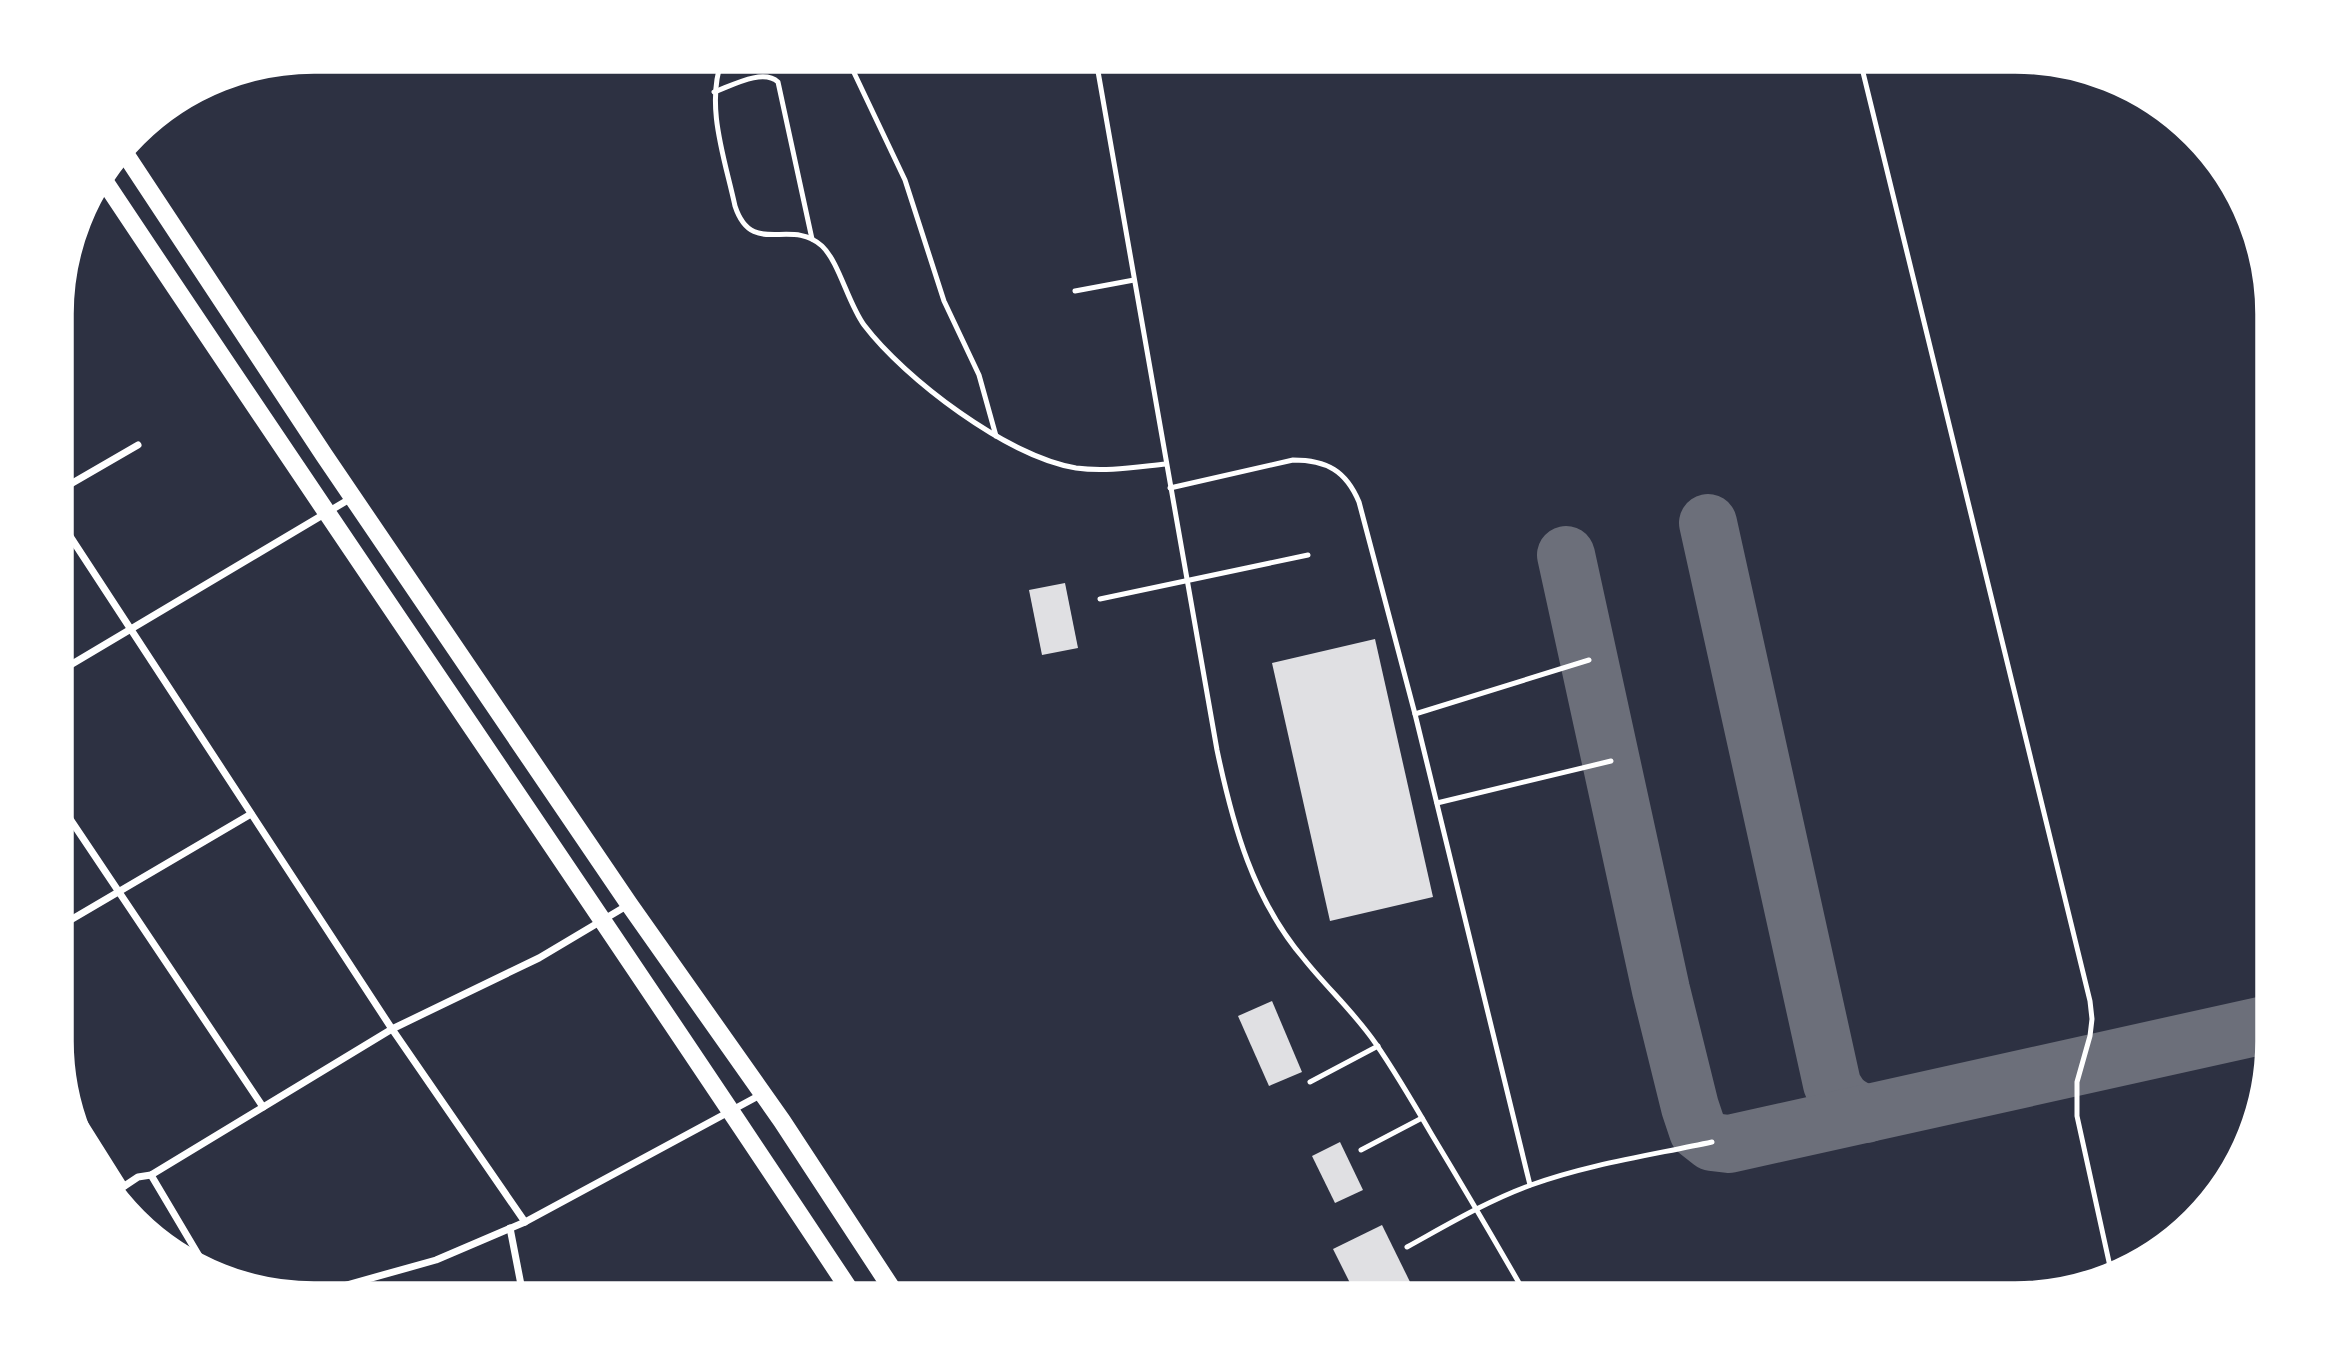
<svg xmlns="http://www.w3.org/2000/svg" width="2329" height="1355" viewBox="0 0 2329 1355" font-family="'Varela Round',sans-serif">
	<style>
		.lines { fill: none; stroke-linecap: round; stroke-linejoin: round }
		.taxiway { stroke: #6c6f7a; stroke-width: 58 }
		.building { fill: #e0e0e3 }
		.service { stroke: #fff; stroke-width: 5 }
		.minor { stroke: #fff; stroke-width: 7 }
		.primary { stroke: #fff; stroke-width: 18 }
		.rim { fill: none; stroke: #fff; stroke-width: 3.5 }
	</style>
	<rect width="100%" height="100%" fill="#2d3142"/>
	<g class="lines">
		<g class="taxiway">
			<path d="M1708 523 1832 1084C1840 1101 1848 1107 1866 1114"/>
			<path d="M1566 555 1661 990 1690 1107 1698 1131 1712 1142 1729 1144 2269 1024"/>
		</g>
	</g>
	<g class="building">
		<path d="M1065 583 1078 648 1042 655 1029 590Z"/>
		<path d="M1375 639 1433 897 1330 921 1272 663Z"/>
		<path d="M1272 1001 1302 1072 1269 1086 1238 1016Z"/>
		<path d="M1340 1142 1363 1190 1335 1203 1312 1156Z"/>
		<path d="M1382 1225 1413 1288 1398 1295H1356L1333 1249Z"/>
	</g>
	<g class="lines">
		<g class="service">
			<path d="M722 60C705 106 725 159 735 206 752 258 790 217 822 246 839 262 848 303 864 325 905 379 1008 457 1076 468 1106 472 1136 467 1166 464"/>
			<path d="M848 60 905 180 944 301 979 375 996 436"/>
			<path d="M1096 60 1217 750C1233 826 1253 899 1304 959 1327 988 1355 1013 1376 1044 1396 1073 1414 1104 1432 1135 1464 1188 1495 1241 1526 1295"/>
			<path d="M1860 60 2090 1001 2092 1019 2090 1036 2077 1082V1116L2111 1271"/>
			<path d="M714 92C731 86 763 68 778 82L812 239"/>
			<path d="M1075 291 1134 280"/>
			<path d="M1170 488 1293 460C1327 460 1346 471 1359 502L1415 714 1530 1185"/>
			<path d="M1100 599 1308 555"/>
			<path d="M1415 714 1589 660"/>
			<path d="M1437 803 1611 761"/>
			<path d="M1310 1082 1378 1046"/>
			<path d="M1361 1150 1422 1118"/>
			<path d="M1407 1247C1447 1225 1487 1201 1531 1185 1589 1164 1652 1155 1712 1142"/>
		</g>
		<g class="minor">
			<path d="M62 489 138 445"/>
			<path d="M62 524 392 1029 525 1222"/>
			<path d="M62 670 353 497"/>
			<path d="M62 807 263 1107"/>
			<path d="M62 925 251 814"/>
			<path d="M73 1105 124 1186"/>
			<path d="M151 1175 205 1266"/>
			<path d="M114 1193 138 1177 151 1175 392 1029 539 958 628 905"/>
			<path d="M510 1228 523 1295"/>
			<path d="M311 1295 436 1260 525 1222 762 1094"/>
		</g>
		<g class="primary">
			<path d="M124 152 324 455 629 904 782 1121 896 1295"/>
			<path d="M103 179C351 552 606 921 853 1295"/>
		</g>
	</g>
	<path d="M0 0H2329V1355H0ZM314 72H2015A242 242 0 0 1 2257 314V1041A242 242 0 0 1 2015 1283H314A242 242 0 0 1 72 1041V314A242 242 0 0 1 314 72Z" fill="#fff" fill-rule="evenodd"/>
	<path class="rim" d="M314 72H2015A242 242 0 0 1 2257 314V1041A242 242 0 0 1 2015 1283H314A242 242 0 0 1 72 1041V314A242 242 0 0 1 314 72Z"/>
</svg>
